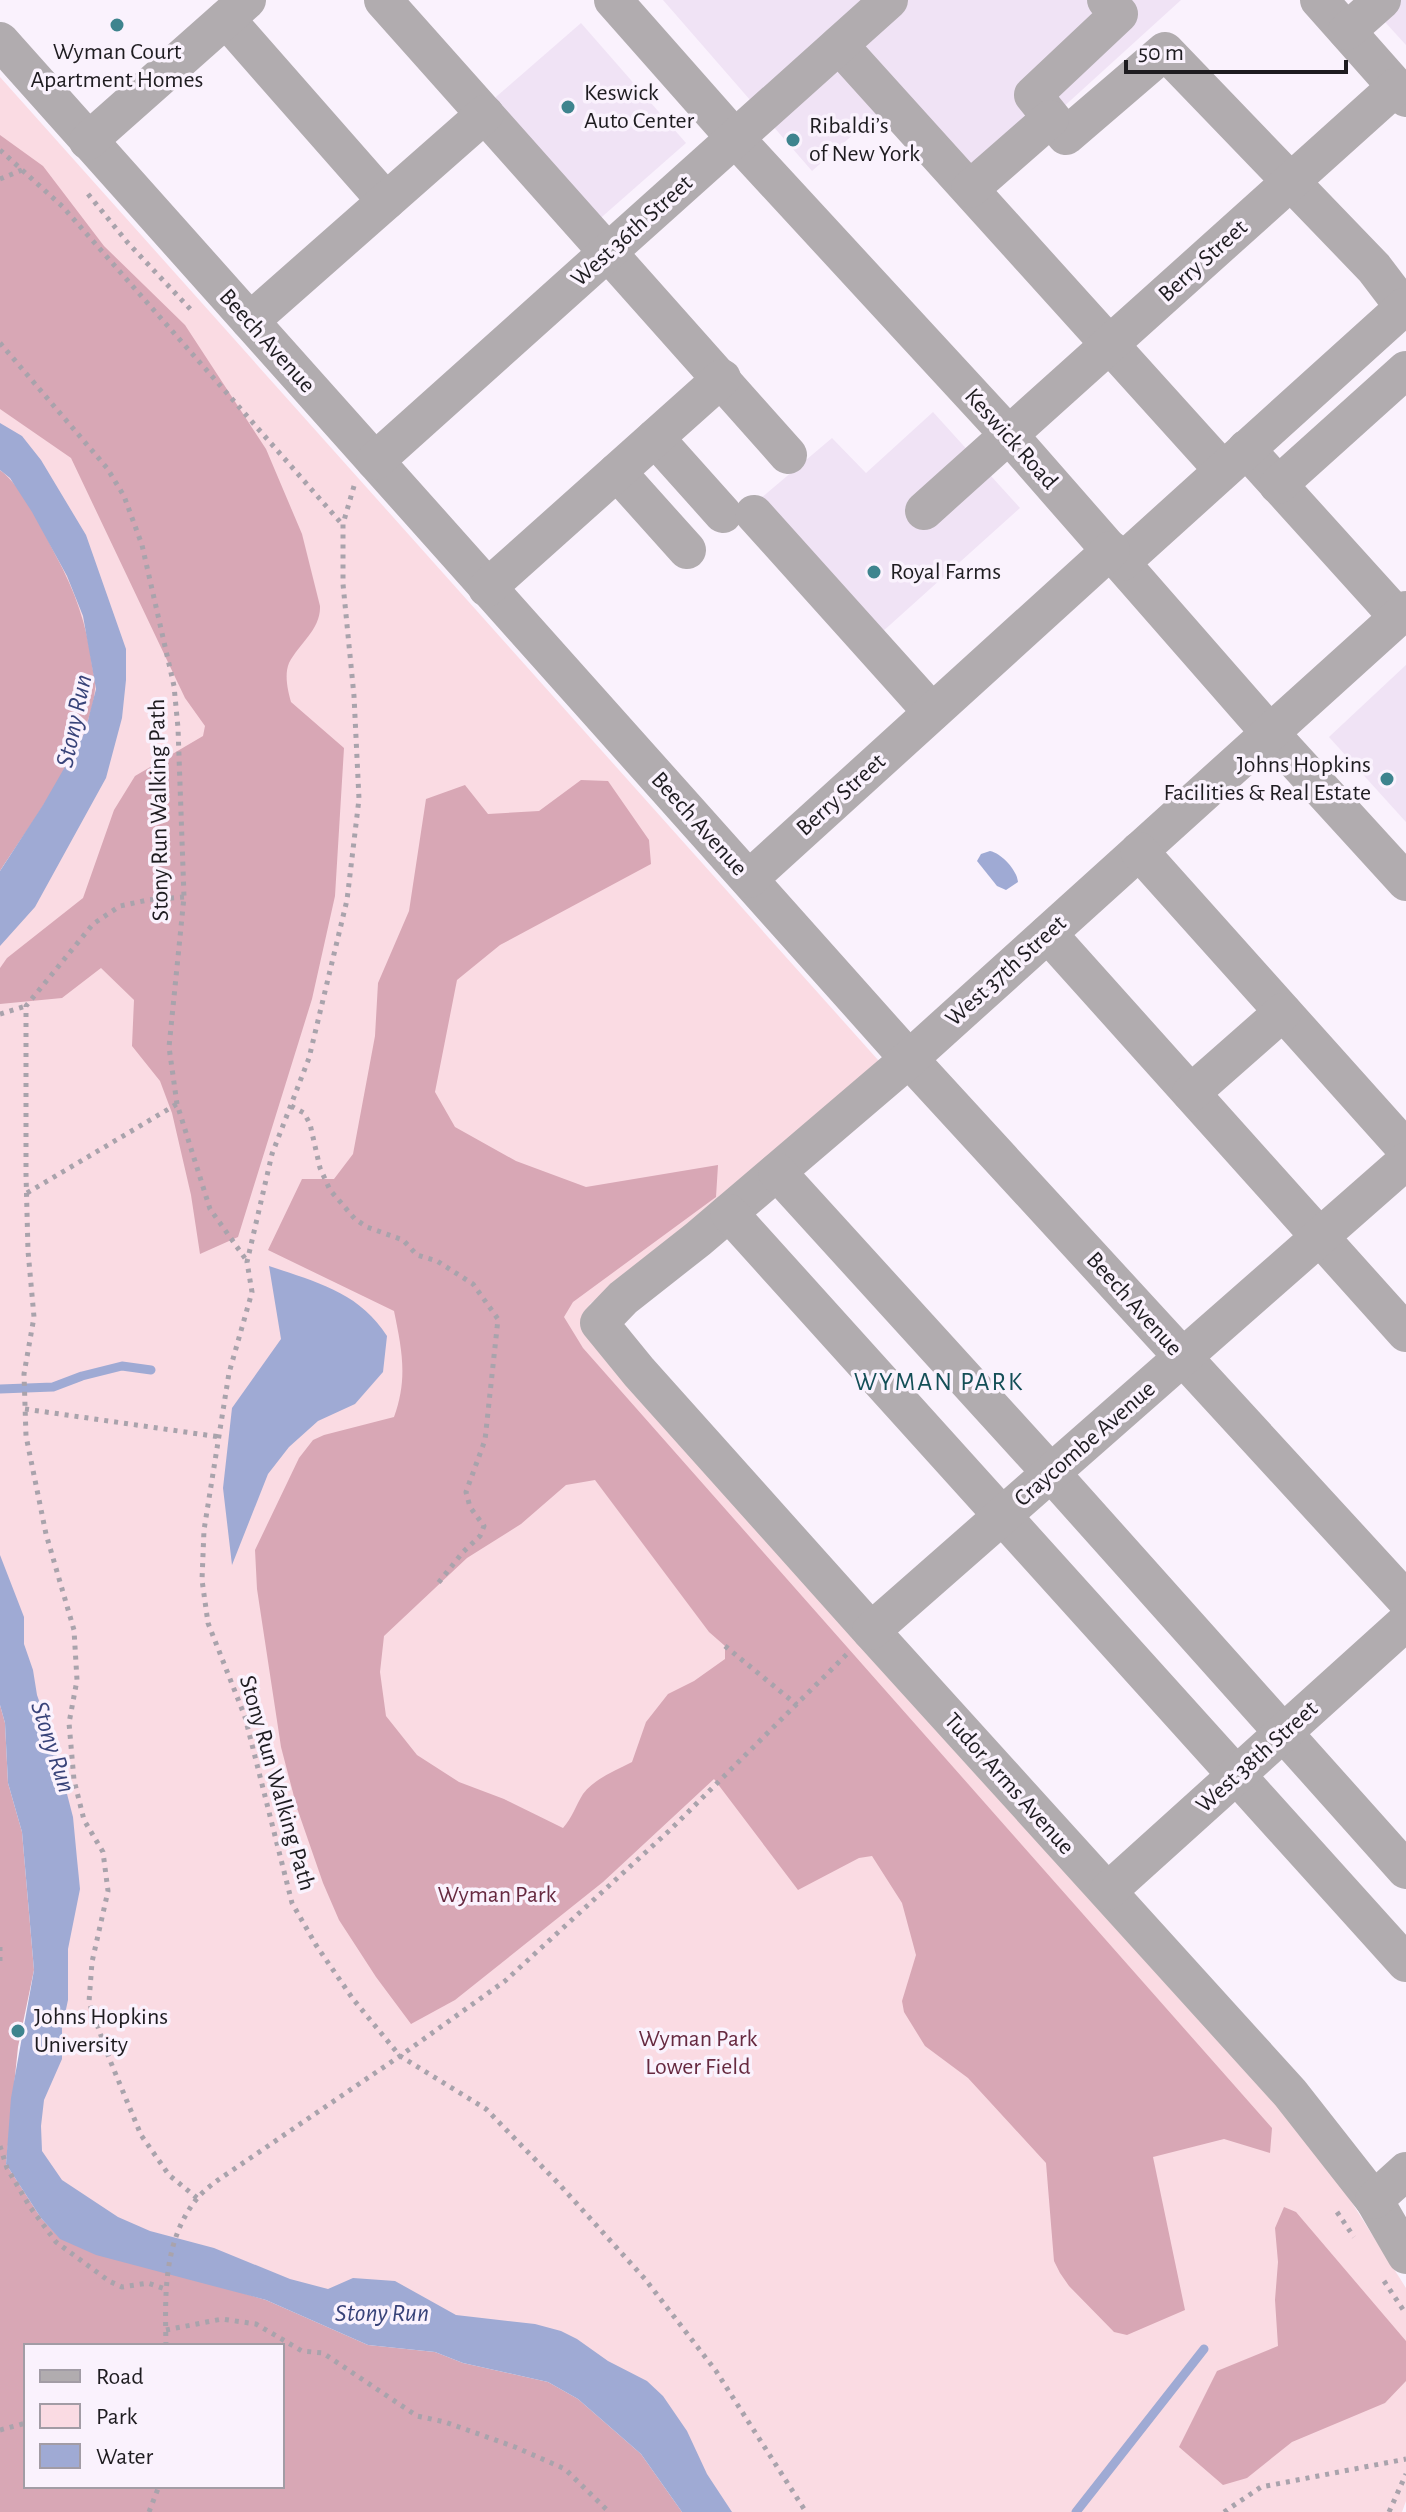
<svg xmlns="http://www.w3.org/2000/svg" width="1406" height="2512" viewBox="0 0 1406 2512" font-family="'Alegreya Sans',sans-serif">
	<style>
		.built { fill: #f0e3f5 }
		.green { fill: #fadbe3 }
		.forest { fill: #d8a7b5; fill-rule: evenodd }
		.water { fill: #9faad4 }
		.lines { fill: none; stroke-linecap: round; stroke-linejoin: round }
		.stream { stroke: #9faad4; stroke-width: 9 }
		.path { stroke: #a9a3ac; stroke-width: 5; stroke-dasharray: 4 6; stroke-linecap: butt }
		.minor { stroke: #b1acaf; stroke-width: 38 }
		.poi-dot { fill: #3e848e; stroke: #faf2fd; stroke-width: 3 }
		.labels { text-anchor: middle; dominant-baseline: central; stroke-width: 7; stroke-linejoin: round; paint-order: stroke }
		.poi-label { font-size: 24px; fill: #1e1c20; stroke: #faf2fd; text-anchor: start }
		.street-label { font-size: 24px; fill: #1e1c20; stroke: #faf2fd }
		.park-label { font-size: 24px; fill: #66293f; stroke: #faf2fd }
		.water-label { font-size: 26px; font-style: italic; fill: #384379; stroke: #faf2fd }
		.neighbourhood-label { font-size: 26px; letter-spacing: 2px; fill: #144f57; stroke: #faf2fd }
	</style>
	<rect width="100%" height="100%" fill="#faf2fd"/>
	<g class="built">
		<path d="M663 0H1181L972 190 891 101 812 171Z"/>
		<path d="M1365 0H1406V45Z"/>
		<path d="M581 23 686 143 587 230 482 109Z"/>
		<path d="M933 412 1020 508 881 633 760 499 832 438 866 473Z"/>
		<path d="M1406 665V822L1329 737Z"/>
	</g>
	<path class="green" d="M0 77 878 1060 879 1073 590 1304 583 1332 1307 2138 1328 2165 1406 2288V2501L1402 2512H699L582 2375 110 2243 27 2154 45 1968 0 1652V922L28 887 0 438Z"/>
	<g class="forest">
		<path d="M0 135 43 166 104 246 185 325 266 449 302 534 320 606C321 629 299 644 289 663 284 675 288 691 291 702L344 748 335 896 312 999 238 1237 200 1254 191 1195 172 1113 160 1081 132 1046 134 1000 101 968 62 998 0 1004V968L7 958 83 898 114 810 135 776 203 736 205 726 185 698 71 458 0 409Z"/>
		<path d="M0 470C26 491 41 527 56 556 75 591 87 625 92 665 93 672 96 681 95 689 92 741 29 826 0 871Z"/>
		<path d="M581 780 608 781 649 840 651 864 500 945 457 980 435 1092 455 1127 516 1161 586 1187 718 1165 716 1197 573 1302 564 1317 583 1348 1272 2128 1270 2153 1224 2139 1153 2157 1185 2310 1127 2335 1114 2332 1069 2286 1060 2273 1054 2261 1046 2163 968 2078 925 2046 904 2012 902 2001 916 1955 902 1903 872 1856 859 1858 798 1890 714 1779 603 1882 455 2000 411 2024 376 1977 339 1920 323 1883 297 1808 281 1747 257 1589 255 1550 299 1458 313 1440 324 1435 394 1417C408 1379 402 1350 394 1311L268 1250 302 1179H334L353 1154 375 1036 378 983 409 911 426 799 465 785 488 814 539 811ZM595 1480 709 1632 725 1646V1659L694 1681 668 1694 646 1722 632 1762C615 1771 595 1778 583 1794 576 1805 572 1818 563 1828L504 1799 459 1782 417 1755 386 1716 380 1672 384 1636 467 1558 521 1524 566 1485Z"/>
		<path d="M0 1705 5 1723 8 1783 22 1832 34 1970 18 2047 6 2164 41 2218 60 2238 266 2300 368 2345 435 2352 463 2363 548 2382 578 2399 641 2454 682 2512H0ZM26 2346H282V2486H26Z"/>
		<path d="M1284 2207 1296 2212 1406 2341V2381L1385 2403 1292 2442 1247 2478 1223 2485 1179 2447 1217 2371 1278 2346 1275 2300 1278 2262 1275 2228Z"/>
	</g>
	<g class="water">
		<path d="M0 423 22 436 41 460 86 535 126 649V680L122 718 106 778 35 907 0 946V871L43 805 85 732 96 689 83 616 67 576 32 512 10 478 0 470Z"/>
		<path d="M990 851C1001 853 1017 870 1018 882L1006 890 997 886 977 861 981 854Z"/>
		<path d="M269 1266C316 1282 359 1292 387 1336L383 1372 355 1404 318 1421 289 1447 268 1474 232 1565 223 1488 232 1408 281 1339Z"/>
		<path d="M0 1555 24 1617V1644L33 1670 37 1695 53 1740 73 1817 77 1859 80 1889 68 1949V2000L62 2028V2059L44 2100 41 2126 42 2151 62 2180 118 2217 150 2231 214 2248 290 2279 328 2289 353 2278 395 2281 456 2315 535 2324 561 2331 577 2339 608 2361 647 2381 663 2396 687 2431 707 2474 732 2512H682L641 2454 578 2399 548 2382 463 2363 435 2352 368 2345 266 2300 96 2255 60 2239 41 2218 6 2164 11 2098 34 1970 22 1832 8 1783 5 1723 0 1705Z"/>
	</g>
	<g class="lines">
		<g class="stream">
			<path d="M0 1389 53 1387 82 1376 122 1366 151 1370"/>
			<path d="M1076 2512 1204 2349"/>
		</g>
		<g class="path">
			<path d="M0 150 63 207 342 524"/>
			<path d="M0 179 22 170"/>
			<path d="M88 194 128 243 193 312"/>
			<path d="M0 343 107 468 124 496 142 545 174 686 178 728 184 897 169 1047 177 1104 210 1209 247 1261"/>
			<path d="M354 486 343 524V584L354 696 359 799 347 900 309 1058 272 1154 247 1262 252 1292 229 1373 204 1530 202 1580 208 1623 245 1717 292 1903 316 1945 353 1999 400 2056 486 2109 559 2184 645 2279 716 2371 806 2512"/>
			<path d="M184 897 148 900 120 906 93 924 26 1006V1174L28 1251 34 1317 24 1374 26 1436 46 1534 74 1630 77 1680 69 1723 74 1780 84 1820 103 1852 108 1891 92 1962 89 2002 109 2058 141 2135 169 2175 197 2198"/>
			<path d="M0 1014 26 1006"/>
			<path d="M291 1106 304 1113 310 1124 320 1168 330 1190 355 1219 367 1227 403 1240 417 1255 437 1261 473 1284 498 1319 485 1440 466 1492 470 1507 484 1526 480 1536 463 1552 435 1587"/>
			<path d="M27 1193 177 1104"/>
			<path d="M25 1409 220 1437"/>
			<path d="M725 1646 797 1705"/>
			<path d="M0 1947V1964"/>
			<path d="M0 2146 7 2168 30 2207 56 2242 109 2281 122 2287 148 2283 165 2289"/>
			<path d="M1337 2212 1354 2237"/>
			<path d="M1384 2281 1406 2314"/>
			<path d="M166 2330 222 2319 256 2324 302 2351 323 2353 417 2416 445 2422 515 2447 565 2469 609 2512"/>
			<path d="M166 2346C165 2296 163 2243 195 2201 201 2193 210 2186 218 2180L400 2056 505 1981 670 1830 847 1654"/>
			<path d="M0 2430 26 2423"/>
			<path d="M149 2512 159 2486"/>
			<path d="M1224 2512 1261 2487 1406 2459"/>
			<path d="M1389 2512 1406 2474"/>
		</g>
		<g class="minor">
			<path d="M383 0 788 455"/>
			<path d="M613 0 735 138 1009 435 1270 733 1406 882"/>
			<path d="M1106 0 1119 14 1033 95 1066 136 1165 51 1374 268 1406 310"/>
			<path d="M1319 0 1406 98"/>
			<path d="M226 19 386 201"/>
			<path d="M1347 31 1382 0"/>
			<path d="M0 41 909 1059 1406 1600"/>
			<path d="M839 45 1223 470"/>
			<path d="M88 141 247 0"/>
			<path d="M970 189 1050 119"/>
			<path d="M250 321 485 114"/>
			<path d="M655 438 723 514"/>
			<path d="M1246 449 1398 617"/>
			<path d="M375 461 889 0"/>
			<path d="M617 472 687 550"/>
			<path d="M1278 485 1406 370"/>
			<path d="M924 511 1396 87"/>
			<path d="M754 514 932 712"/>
			<path d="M1122 562 1404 307"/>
			<path d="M487 588 722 378"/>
			<path d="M1406 610 909 1059 698 1239 623 1298 599 1323 639 1372 871 1631 1290 2093 1374 2200 1406 2255"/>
			<path d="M1139 851 1406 1149"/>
			<path d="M749 879 1111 550"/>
			<path d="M1048 934 1406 1333"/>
			<path d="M1191 1093 1283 1012"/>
			<path d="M777 1172 1051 1473 1406 1870"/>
			<path d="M729 1213 1406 1963"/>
			<path d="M871 1631 1406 1161"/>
			<path d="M1108 1891 1406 1622"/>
			<path d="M1374 2200 1406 2171"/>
		</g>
	</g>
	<g class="poi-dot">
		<circle cx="117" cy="25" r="8"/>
		<circle cx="568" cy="107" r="8"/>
		<circle cx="793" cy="140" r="8"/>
		<circle cx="874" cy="572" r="8"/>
		<circle cx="1387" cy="779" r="8"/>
		<circle cx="18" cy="2031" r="8"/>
	</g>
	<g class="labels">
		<g class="poi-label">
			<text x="117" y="52" text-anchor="middle">Wyman Court<tspan x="117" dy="28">Apartment Homes</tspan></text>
			<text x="584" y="93">Keswick<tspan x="584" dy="28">Auto Center</tspan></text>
			<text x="809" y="126">Ribaldi’s<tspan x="809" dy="28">of New York</tspan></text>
			<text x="890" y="572">Royal Farms</text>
			<text x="1371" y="765" text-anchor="end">Johns Hopkins<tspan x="1371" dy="28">Facilities &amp; Real Estate</tspan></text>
			<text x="34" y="2017">Johns Hopkins<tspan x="34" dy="28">University</tspan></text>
		</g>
		<g class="street-label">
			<text transform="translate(632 231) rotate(-42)">West 36th Street</text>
			<text transform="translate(1203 261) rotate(-42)">Berry Street</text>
			<text transform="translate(267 341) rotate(48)">Beech Avenue</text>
			<text transform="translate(1011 439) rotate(48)">Keswick Road</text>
			<text transform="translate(841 795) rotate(-42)">Berry Street</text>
			<text transform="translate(159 810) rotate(-91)">Stony Run Walking Path</text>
			<text transform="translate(699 824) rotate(48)">Beech Avenue</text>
			<text transform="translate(1006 971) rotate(-42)">West 37th Street</text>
			<text transform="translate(1134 1304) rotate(48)">Beech Avenue</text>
			<text transform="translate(1085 1444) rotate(-41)">Craycombe Avenue</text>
			<text transform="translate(1257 1757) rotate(-42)">West 38th Street</text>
			<text transform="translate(277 1783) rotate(74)">Stony Run Walking Path</text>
			<text transform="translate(1009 1784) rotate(48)">Tudor Arms Avenue</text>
		</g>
		<g class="park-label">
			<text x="497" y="1895">Wyman Park</text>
			<text x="698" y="2039">Wyman Park<tspan x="698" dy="28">Lower Field</tspan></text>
		</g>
		<g class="water-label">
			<text transform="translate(74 721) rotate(-78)">Stony Run</text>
			<text transform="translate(53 1747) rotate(72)">Stony Run</text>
			<text x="382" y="2313">Stony Run</text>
		</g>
		<g class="neighbourhood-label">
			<text x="939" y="1382">WYMAN PARK</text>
		</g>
	</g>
	<rect x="24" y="2344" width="260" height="144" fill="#faf2fd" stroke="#a29ca5" stroke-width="2"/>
	<rect x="40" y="2370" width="40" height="12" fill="#b1acaf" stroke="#a29ca5" stroke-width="2"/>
	<text x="96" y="2384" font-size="24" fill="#1e1c20">Road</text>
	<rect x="40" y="2404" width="40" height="24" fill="#fadbe3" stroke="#a29ca5" stroke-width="2"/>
	<text x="96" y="2424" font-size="24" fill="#1e1c20">Park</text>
	<rect x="40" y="2444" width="40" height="24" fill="#9faad4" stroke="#a29ca5" stroke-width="2"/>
	<text x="96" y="2464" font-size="24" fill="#1e1c20">Water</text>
	<path d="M1126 60v12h220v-12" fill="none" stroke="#1e1c20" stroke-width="4"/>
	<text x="1138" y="60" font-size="24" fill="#1e1c20" stroke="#faf2fd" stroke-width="6" paint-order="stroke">50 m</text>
</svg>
